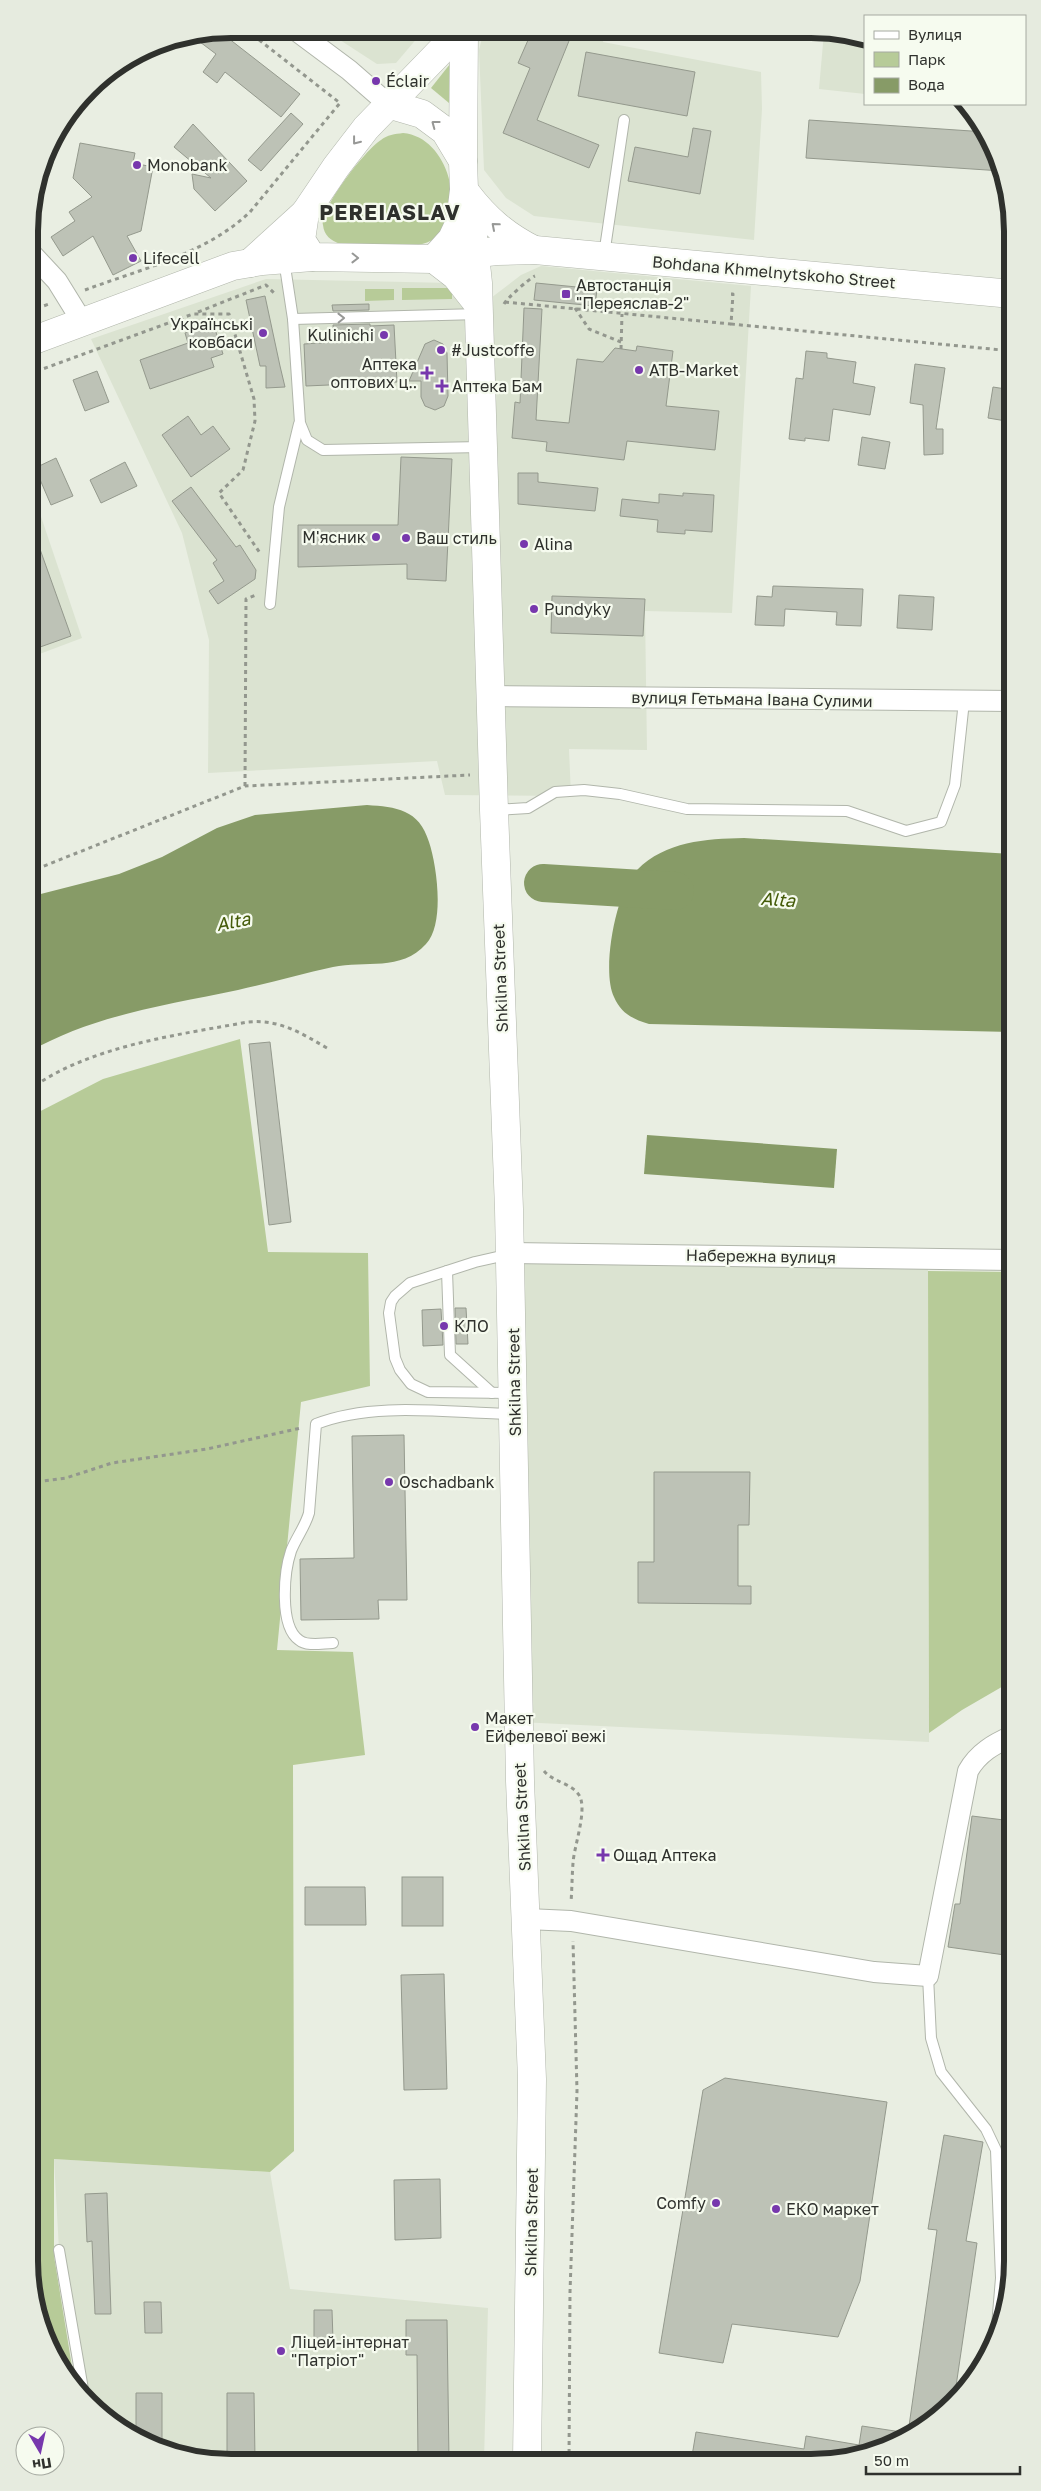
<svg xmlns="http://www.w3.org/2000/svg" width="1041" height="2491" viewBox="0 0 1041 2491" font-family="'Golos Text',sans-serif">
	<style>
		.built { fill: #dbe3d1 }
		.green { fill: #b7cb98 }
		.water { fill: #879b67 }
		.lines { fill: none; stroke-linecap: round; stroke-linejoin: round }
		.river { stroke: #879b67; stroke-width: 38 }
		.building { fill: #bdc2b6; stroke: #94998d }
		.lane-casing { stroke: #b1b6ab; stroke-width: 12 }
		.street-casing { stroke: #b1b6ab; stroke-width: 22 }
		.secondary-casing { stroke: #b1b6ab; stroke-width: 29 }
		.path { stroke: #93978e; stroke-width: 3; stroke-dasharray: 4 4; stroke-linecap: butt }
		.lane { stroke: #fff; stroke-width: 10 }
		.street { stroke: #fff; stroke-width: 20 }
		.secondary { stroke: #fff; stroke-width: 28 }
		.oneway { stroke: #979896 }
		.poi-dot { fill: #7738ad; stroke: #f6fbef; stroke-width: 2 }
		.labels { text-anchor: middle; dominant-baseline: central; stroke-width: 4.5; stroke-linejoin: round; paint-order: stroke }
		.poi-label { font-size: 16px; fill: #2f312d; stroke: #f6fbef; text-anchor: start }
		.street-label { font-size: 16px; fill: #2f312d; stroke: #f6fbef }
		.water-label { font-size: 18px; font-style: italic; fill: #455c0a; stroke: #f6fbef }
		.district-label { font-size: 21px; font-weight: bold; letter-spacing: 1px; fill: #2f312d; stroke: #f6fbef }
		.rim { fill: none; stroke: #2f312d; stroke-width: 6 }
	</style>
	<rect width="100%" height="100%" fill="#e9eee2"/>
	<g class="built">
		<path d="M323 29 424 30 396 63 377 64Z"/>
		<path d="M484 30 605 31 603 42 761 72 762 109 754 240 534 216 506 198 484 170 479 50Z"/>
		<path d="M824 32 849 33 865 38V94L819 89Z"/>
		<path d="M541 266 751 286 732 613 645 611 647 750 569 749 571 796 445 795 437 761 208 773 209 640 182 533 91 339 266 279 452 283 491 298 521 275Z"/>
		<path d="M29 481 82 638 29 658Z"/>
		<path d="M511 1254 928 1259 929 1742 519 1722Z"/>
		<path d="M54 2159 270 2172 290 2289 488 2308 484 2460 192 2458 141 2441 97 2412 83 2395 59 2250Z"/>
	</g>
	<g class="green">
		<path d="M450 64 449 103 431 88Z"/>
		<path d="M403 133C449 137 468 212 435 238 416 253 364 245 340 244 331 240 324 236 323 225 320 208 366 149 381 140 387 135 395 134 403 133Z"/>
		<path d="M402 288H452V299L402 300Z"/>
		<path d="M365 289H394V300L365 301Z"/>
		<path d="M240 1039 268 1252 368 1253 370 1386 301 1402 277 1650 353 1652 365 1755 293 1765 294 2151 270 2172 54 2159V2256L75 2385C69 2377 60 2369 56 2361 43 2337 32 2287 29 2260V1117L103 1079Z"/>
		<path d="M928 1271 1012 1272V1681L962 1710 929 1733Z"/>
	</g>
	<g class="water">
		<path d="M367 805C396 807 419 809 429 842 437 866 445 924 426 944 401 972 365 960 333 967 301 974 270 983 238 990 167 1005 93 1015 29 1052V897L119 874 162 857 217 828 255 815Z"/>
		<path d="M744 838 1012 854V1032L649 1024C632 1019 621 1013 614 997 601 971 616 890 637 870 666 841 705 839 744 838Z"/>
		<path d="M647 1135 837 1149 834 1188 644 1174Z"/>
	</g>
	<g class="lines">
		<path class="river" d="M543 883 675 891"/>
	</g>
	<g class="building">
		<path d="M219 31 300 94 281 117 225 72 217 83 203 72 216 54 192 36Z"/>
		<path d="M532 31H573L537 120 599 145 589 168 503 133 530 68 518 63Z"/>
		<path d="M586 52 695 72 687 116 578 96Z"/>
		<path d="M291 113 303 124 261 171 248 160Z"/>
		<path d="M809 120 986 132 1002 171 806 158Z"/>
		<path d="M193 124 247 181 215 211 194 189 192 174 211 178 174 147Z"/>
		<path d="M693 128 711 131 700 194 628 181 635 147 688 157Z"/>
		<path d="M80 143 135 153 133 163 153 167 141 231 127 236 141 261 113 275 93 236 63 256 51 237 75 221 69 212 92 197 73 178Z"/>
		<path d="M536 283 597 289 595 306 534 300Z"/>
		<path d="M265 296 280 366 285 387 266 388V366H260L246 300Z"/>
		<path d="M369 304V310L333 311 332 305Z"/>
		<path d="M524 308 542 309 536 420 569 423 577 359 603 362 615 348 636 351 637 346 673 351 666 406 719 411 715 450 627 441 624 460 546 451 547 442 512 438 515 402 520 403Z"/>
		<path d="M213 323 223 354 211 358 214 367 150 389 140 360 188 343 185 333Z"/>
		<path d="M370 324V326L394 325 397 382 306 386 304 344 334 342 333 325Z"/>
		<path d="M434 340 443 344 447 353 448 396 444 406 435 410 425 406 421 397V381H409L425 344Z"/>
		<path d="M806 351 827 353V358L856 362 853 383 875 387 870 415 833 409 829 441 805 438V441L789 439 796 378 803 379Z"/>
		<path d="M915 364 945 368 936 429H943V454L924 455 923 405 910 403Z"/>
		<path d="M97 371 109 402 85 411 73 380Z"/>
		<path d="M993 387 1012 390V422L988 418Z"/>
		<path d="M188 416 201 435 213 426 230 449 191 477 162 435Z"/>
		<path d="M862 437 890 442 885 469 858 465Z"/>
		<path d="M401 457 452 459 446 581 407 579V564L298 567V525H398Z"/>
		<path d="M56 458 73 496 51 505 35 468Z"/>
		<path d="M125 462 137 486 101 503 90 480Z"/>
		<path d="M518 473H538V482L598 488 595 511 518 504Z"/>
		<path d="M191 487 236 547 240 545 256 570 255 579 218 604 209 591 224 581 213 563 217 560 172 501Z"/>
		<path d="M683 493 714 495 712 532 685 530V534L657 532 658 520 620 516 622 499 659 503V494L683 496Z"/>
		<path d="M29 524H31L71 636 29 651Z"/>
		<path d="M773 586 863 589 861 626 836 625 837 612 785 609 784 626 755 625 757 596 772 597Z"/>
		<path d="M899 595 934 597 932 630 897 628Z"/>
		<path d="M552 596 645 599 643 636 551 633Z"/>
		<path d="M270 1042 291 1222 269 1225 249 1044Z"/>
		<path d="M455 1308H466L468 1344H456Z"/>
		<path d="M441 1309 443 1345 423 1346 422 1310Z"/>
		<path d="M404 1435 407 1600H378L379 1619 301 1620 300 1559 354 1558 352 1436Z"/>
		<path d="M654 1472H750L749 1525H738V1586H751V1604L638 1603V1562H654Z"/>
		<path d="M972 1816 1012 1821V1854L1003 1911 1012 1912V1956L948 1947 955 1904H960Z"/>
		<rect x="402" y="1877" width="41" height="49"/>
		<path d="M305 1887H365L366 1925H305Z"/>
		<path d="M444 1974 447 2089 404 2090 401 1975Z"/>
		<path d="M725 2078 887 2102 860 2281 838 2337 732 2324 723 2363 659 2353 703 2090Z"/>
		<path d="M944 2135 983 2142 966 2241 977 2243 954 2400 922 2428 862 2455 810 2462H691L696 2432 804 2449 806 2436 859 2445 862 2426 908 2433 937 2230 928 2229Z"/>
		<path d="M440 2179 441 2238 395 2240 394 2180Z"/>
		<path d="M107 2193 111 2314H95L92 2241 87 2242 85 2194Z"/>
		<path d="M144 2302H161L162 2333H145Z"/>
		<path d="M314 2310H332L333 2340 314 2341Z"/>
		<path d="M406 2320H447L449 2460H418L417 2355H406Z"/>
		<path d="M136 2393H162V2448L136 2438Z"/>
		<path d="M227 2393H254L255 2459H227Z"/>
	</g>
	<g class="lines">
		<defs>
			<g id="lane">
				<path d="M604 255 624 120"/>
				<path d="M284 260 293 319 300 423 307 440 323 450 482 447"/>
				<path d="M293 319 479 314"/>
				<path d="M270 604 279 507 299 424"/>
				<path d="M496 810 528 808 555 792 584 790 620 794 687 809 847 811 906 831 941 822 955 785 964 701"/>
				<path d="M510 1254 475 1262 410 1283 395 1296 391 1302 389 1313 395 1358 400 1370 411 1384 428 1392 510 1393"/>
				<path d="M447 1271 450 1355 492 1393"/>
				<path d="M333 1643C323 1643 307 1647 299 1640 279 1626 284 1572 291 1551 296 1538 305 1527 309 1513L316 1424C374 1401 449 1413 511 1414"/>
				<path d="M928 1976 931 2038 941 2072 986 2129 996 2150 1001 2278 996 2338"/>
				<path d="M59 2250 84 2395"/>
			</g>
			<g id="street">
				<path d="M294 29 349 70 388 104"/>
				<path d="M29 251 57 281 83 323"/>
				<path d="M491 696 1012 701"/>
				<path d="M511 1253 1012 1260"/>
				<path d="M527 1919 571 1921 874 1972 928 1976 968 1771C978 1753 994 1744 1012 1736"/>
			</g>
			<g id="secondary">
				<path d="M388 104 422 114 445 131 463 161 464 190 460 222 452 239 434 259 312 257 301 240 305 213 336 167 366 128 461 30"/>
				<path d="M463 161 464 30"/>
				<path d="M464 190 473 236 478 283 494 810 509 1209 520 1781 532 2079 527 2460"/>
				<path d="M467 194C486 219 506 236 534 250"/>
				<path d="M458 255 497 251 535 250 1012 294"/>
				<path d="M434 259 456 276 478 304"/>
				<path d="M250 263 305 213"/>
				<path d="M29 342 233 266 262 261 312 257"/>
			</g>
		</defs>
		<use href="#lane" class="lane-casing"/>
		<use href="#street" class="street-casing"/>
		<use href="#secondary" class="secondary-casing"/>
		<g class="path">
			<path d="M85 290C141 269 206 254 250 212L340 103 245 29"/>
			<path d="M731 294H733L731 324 1012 351"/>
			<path d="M505 302 731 324"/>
			<path d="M504 304C507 298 530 278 535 276"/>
			<path d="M575 308 589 329 621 342"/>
			<path d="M29 311 49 304"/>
			<path d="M198 312 266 285 274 293"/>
			<path d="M621 349 622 314"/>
			<path d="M29 374 193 314H229L254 399 255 421 243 470 219 493 260 553"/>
			<path d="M245 786 246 599 256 595"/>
			<path d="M29 872 245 786 470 775"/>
			<path d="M29 1090C88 1046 177 1035 248 1022 279 1019 301 1033 327 1048"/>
			<path d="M29 1483 66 1478 112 1463 207 1449 301 1428"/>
			<path d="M544 1771C553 1782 571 1783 579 1795 588 1809 574 1846 573 1863 572 1876 572 1889 571 1902"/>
			<path d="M569 2461 570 2292 577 2091 573 1941"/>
		</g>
		<use href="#lane" class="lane"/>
		<use href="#street" class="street"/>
		<use href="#secondary" class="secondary"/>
	</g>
	<defs><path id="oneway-chevron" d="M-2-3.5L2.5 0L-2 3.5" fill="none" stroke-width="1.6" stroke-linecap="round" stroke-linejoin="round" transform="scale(1.25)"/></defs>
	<g class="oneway">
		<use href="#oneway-chevron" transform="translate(435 124) rotate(-143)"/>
		<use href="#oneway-chevron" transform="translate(356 141) rotate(128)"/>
		<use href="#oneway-chevron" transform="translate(495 226) rotate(-139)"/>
		<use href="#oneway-chevron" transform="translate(355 258) rotate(1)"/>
		<use href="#oneway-chevron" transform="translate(341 318) rotate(-1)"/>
	</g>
	<g class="poi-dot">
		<circle cx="376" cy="81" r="5"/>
		<circle cx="137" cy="165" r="5"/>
		<circle cx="133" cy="258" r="5"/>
		<rect x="561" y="289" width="10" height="10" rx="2.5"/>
		<circle cx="263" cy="333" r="5"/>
		<circle cx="384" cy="335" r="5"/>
		<circle cx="441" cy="350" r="5"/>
		<circle cx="639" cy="370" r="5"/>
		<path d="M424.5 365.5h5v5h5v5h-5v5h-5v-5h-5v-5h5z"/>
		<path d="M439.5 378.5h5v5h5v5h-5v5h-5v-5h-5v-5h5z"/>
		<circle cx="376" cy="537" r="5"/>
		<circle cx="406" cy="538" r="5"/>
		<circle cx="524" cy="544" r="5"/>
		<circle cx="534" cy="609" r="5"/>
		<circle cx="444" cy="1326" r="5"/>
		<circle cx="389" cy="1482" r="5"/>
		<circle cx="475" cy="1727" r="5"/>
		<path d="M600.5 1847.5h5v5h5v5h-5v5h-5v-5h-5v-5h5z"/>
		<circle cx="716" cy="2203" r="5"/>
		<circle cx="776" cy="2209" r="5"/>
		<circle cx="281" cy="2351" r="5"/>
	</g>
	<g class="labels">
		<g class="poi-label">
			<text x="386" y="81">Éclair</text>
			<text x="147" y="165">Monobank</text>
			<text x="143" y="258">Lifecell</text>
			<text x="576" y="285">Автостанція<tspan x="576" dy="18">"Переяслав-2"</tspan></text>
			<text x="253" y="324" text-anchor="end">Українські<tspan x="253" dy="18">ковбаси</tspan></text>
			<text x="374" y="335" text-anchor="end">Kulinichi</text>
			<text x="451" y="350">#Justcoffe</text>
			<text x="417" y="364" text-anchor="end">Аптека<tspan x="417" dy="18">оптових ц‥</tspan></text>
			<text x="649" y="370">ATB-Market</text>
			<text x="452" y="386">Аптека Бам</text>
			<text x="366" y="537" text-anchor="end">М'ясник</text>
			<text x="416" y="538">Ваш стиль</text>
			<text x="534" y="544">Alina</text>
			<text x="544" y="609">Pundyky</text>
			<text x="454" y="1326">КЛО</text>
			<text x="399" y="1482">Oschadbank</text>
			<text x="485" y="1718">Макет<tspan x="485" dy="18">Ейфелевої вежі</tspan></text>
			<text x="613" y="1855">Ощад Аптека</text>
			<text x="706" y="2203" text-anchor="end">Comfy</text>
			<text x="786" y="2209">ЕКО маркет</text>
			<text x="291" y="2342">Ліцей-інтернат<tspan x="291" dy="18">"Патріот"</tspan></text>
		</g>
		<g class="street-label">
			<text transform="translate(774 272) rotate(5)">Bohdana Khmelnytskoho Street</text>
			<text transform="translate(752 699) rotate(1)">вулиця Гетьмана Івана Сулими</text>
			<text transform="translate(500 978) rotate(-92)">Shkilna Street</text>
			<text transform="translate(761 1256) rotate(1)">Набережна вулиця</text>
			<text transform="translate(514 1382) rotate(-91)">Shkilna Street</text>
			<text transform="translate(522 1817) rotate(-93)">Shkilna Street</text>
			<text transform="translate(531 2222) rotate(-89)">Shkilna Street</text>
		</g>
		<g class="water-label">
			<text transform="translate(778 899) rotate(4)">Alta</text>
			<text transform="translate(233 921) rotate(-11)">Alta</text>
		</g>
		<g class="district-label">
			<text x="390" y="212">PEREIASLAV</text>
		</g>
	</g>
	<path d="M0 0H1041V2491H0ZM231 38H811A193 193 0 0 1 1004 231V2261A193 193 0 0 1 811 2454H231A193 193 0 0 1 38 2261V231A193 193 0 0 1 231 38Z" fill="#e6ebdf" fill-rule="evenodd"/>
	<path class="rim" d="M231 38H811A193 193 0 0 1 1004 231V2261A193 193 0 0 1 811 2454H231A193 193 0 0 1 38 2261V231A193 193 0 0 1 231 38Z"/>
	<rect x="864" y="15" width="162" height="90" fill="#f6fbef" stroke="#a6aaa1"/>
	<rect x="874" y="31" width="25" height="8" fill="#ffffff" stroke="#a6aaa1"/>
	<text x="908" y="40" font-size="15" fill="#2f312d">Вулиця</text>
	<rect x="874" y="52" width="25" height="15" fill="#b7cb98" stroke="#a6aaa1"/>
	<text x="908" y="65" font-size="15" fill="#2f312d">Парк</text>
	<rect x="874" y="78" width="25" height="15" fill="#879b67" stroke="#a6aaa1"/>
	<text x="908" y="90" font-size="15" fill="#2f312d">Вода</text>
	<g transform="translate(40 2451) rotate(171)"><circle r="24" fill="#f6fbef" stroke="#a6aaa1"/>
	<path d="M0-4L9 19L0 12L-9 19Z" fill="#7738ad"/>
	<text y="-8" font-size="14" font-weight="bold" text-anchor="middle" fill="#2f312d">Пн</text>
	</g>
	<path d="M866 2466v8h154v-8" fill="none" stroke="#2f312d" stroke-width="2.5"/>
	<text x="874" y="2466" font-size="15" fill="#2f312d" stroke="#f6fbef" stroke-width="4" paint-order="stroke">50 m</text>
</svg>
